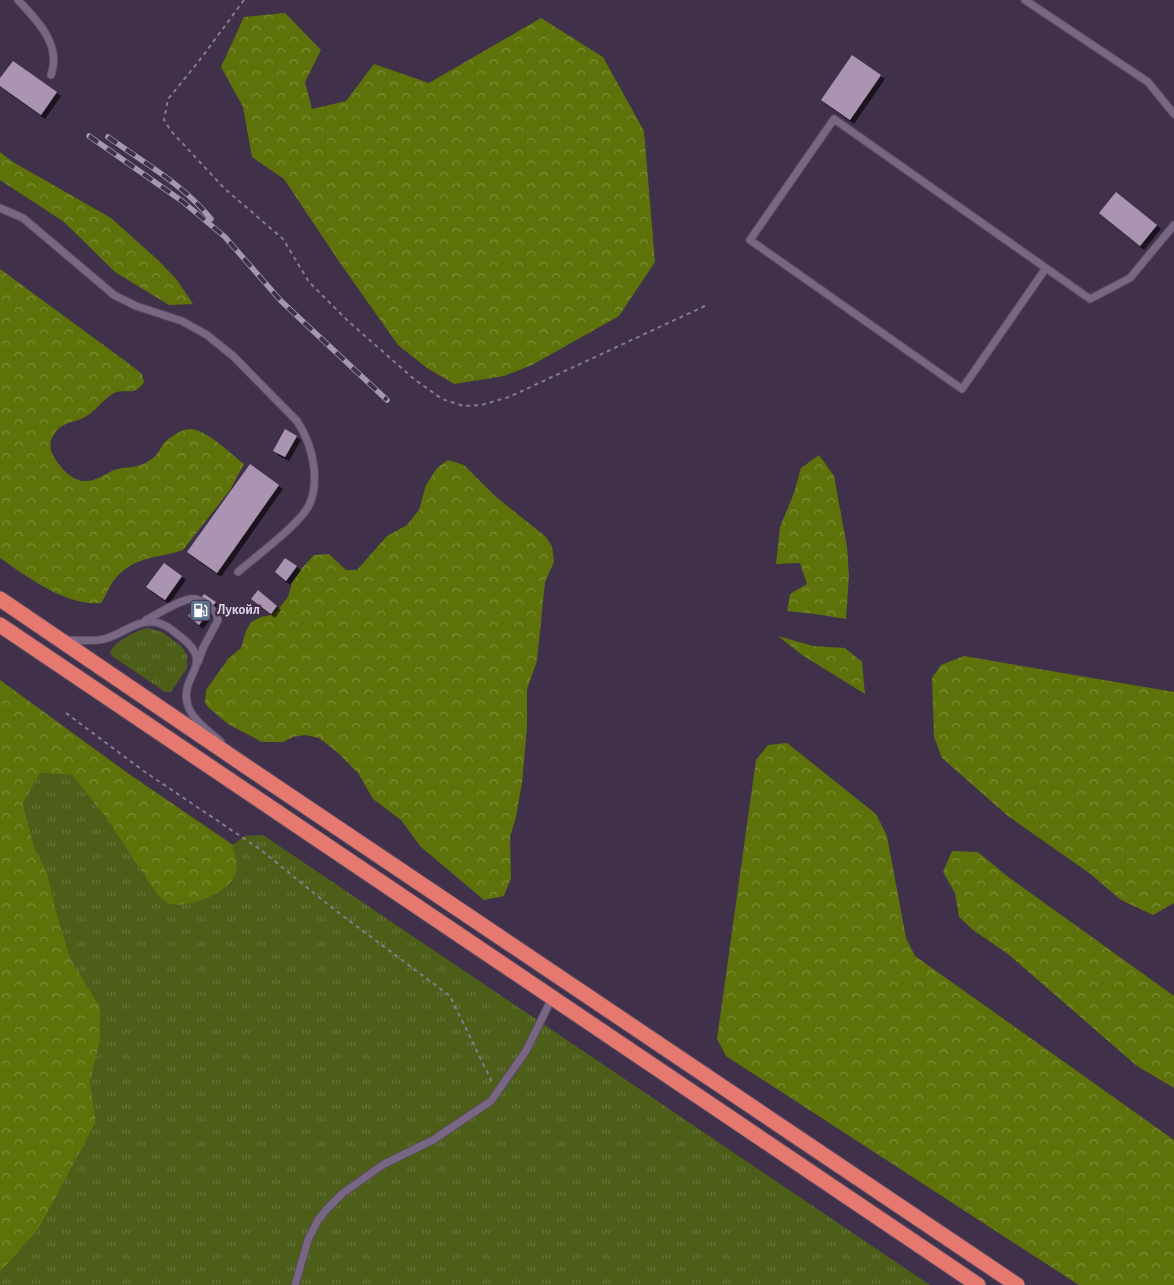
<svg xmlns="http://www.w3.org/2000/svg" width="1174" height="1285" viewBox="0 0 1174 1285" font-family="'Alegreya Sans',sans-serif">
	<style>
		.grass { fill: url(#grass-tufts) }
		.forest { fill: url(#forest-crowns) }
		.building { fill: #aa94b1; filter: url(#shadow) }
		.lines { fill: none; stroke-linecap: round; stroke-linejoin: round }
		.lane-casing { stroke: #5a4c61; stroke-width: 9 }
		.highway-casing { stroke: #5a4c61; stroke-width: 17 }
		.path { stroke: #87798f; stroke-width: 2; stroke-dasharray: 4 4; stroke-linecap: butt }
		.lane { stroke: #786683; stroke-width: 7 }
		.highway { stroke: #e57970; stroke-width: 15 }
		.rail-casing { stroke: #a598ac; stroke-width: 5.5 }
		.rail { stroke: #41304a; stroke-width: 4; stroke-dasharray: 11; stroke-linecap: butt }
		.labels { text-anchor: middle; dominant-baseline: central; stroke-width: 5; stroke-linejoin: round; paint-order: stroke }
		.poi-label { font-size: 14px; font-weight: bold; fill: #ddd3e3; stroke: #41304a; text-anchor: start }
	</style>
	<defs>
		<pattern id="grass-tufts" width="24" height="20" patternUnits="userSpaceOnUse" patternTransform="scale(1.25)"><rect width="24" height="20" fill="#4d5e19"/><path d="M3 7l-1-3M5 7V3M7 7l1-3M15 17l-1-3M17 17v-4M19 17l1-3" fill="none" stroke="#66743a"/></pattern>
		<pattern id="forest-crowns" width="20" height="18" patternUnits="userSpaceOnUse" patternTransform="scale(1.25)"><rect width="20" height="18" fill="#5d730a"/><path d="M2 6a3 3 0 1 1 6 0M12 15a3 3 0 1 1 6 0" fill="none" stroke="#7b8c39"/></pattern>
		<filter id="shadow"><feDropShadow dx="4" dy="4" stdDeviation="0" flood-color="#0009"/></filter>
	</defs>
	<rect width="100%" height="100%" fill="#41304a"/>
	<g class="grass">
		<path d="M148 628 162 632 181 646 187 655V668L171 692H165L112 656 110 653C113 642 137 630 148 628Z"/>
		<path d="M40 773 72 775 105 815 158 896 237 869 233 845 244 836 263 835 930 1285H0V1272L38 1230 96 1122 90 1082 100 1041V1007L70 958 55 907 48 875 34 846 23 804Z"/>
	</g>
	<g class="forest">
		<path d="M285 13 321 50 305 82 312 109 346 101 374 64 429 83 541 18 603 57 644 131 655 262 619 316 532 365 504 376 454 384 427 368 398 345 340 263 284 179 252 157 243 107 221 67 244 17Z"/>
		<path d="M0 152 13 162 111 218 159 261 177 280 193 304 169 305 115 272 64 222 0 180Z"/>
		<path d="M0 269 128 363 142 374 144 382C135 397 126 388 114 393 103 399 96 411 85 417 74 423 62 422 55 433 49 441 49 448 54 457 63 471 75 485 93 480 100 478 107 473 114 470 131 465 137 470 153 458 158 455 160 448 164 443 170 437 182 429 190 429 206 429 231 454 244 464L230 490 183 550C157 559 135 555 115 579 109 586 106 596 101 603 65 606 28 577 0 558Z"/>
		<path d="M819 455 834 476 847 547 849 576 846 619 815 614 787 611 790 594 807 584 800 563 776 564 780 527 794 493 801 468Z"/>
		<path d="M448 460 464 465 496 497 545 536 552 546 554 562 545 582 537 661 527 689V728L522 783 516 817 510 837 511 878 504 896 484 900 421 847 401 820 373 799 358 773 338 753 319 738 305 735 293 737 283 742H262L228 724 209 708 205 703 206 690 228 659 241 648 246 631 251 622 261 617 271 615 280 607 288 597 292 583 302 568 314 555 329 554 346 570H357L387 536 407 525 419 510 426 485 437 468Z"/>
		<path d="M778 636 813 646 845 648 862 662 865 694 802 655Z"/>
		<path d="M964 656 1174 692V903L1153 915 1121 900 1089 873 1008 816 942 758 934 737 932 678 941 665Z"/>
		<path d="M0 680 129 774 233 845C234 852 237 860 237 868 236 891 191 908 171 904 166 903 162 899 158 896L105 816 72 775 40 773 23 804 34 846 48 875 55 907 70 958 100 1007V1041L90 1082 96 1122 38 1230 0 1272Z"/>
		<path d="M787 743 876 814 887 836 906 938 915 956 1174 1140V1285H1079L726 1056 717 1039 756 760 768 745Z"/>
		<path d="M952 851 978 852 1007 876 1174 996V1088L1137 1066 1008 954 973 930 959 917 955 893 943 872Z"/>
	</g>
	<g class="building">
		<path d="M852 55 881 75 850 120 821 100Z"/>
		<path d="M13 61 57 92 41 115 0 86V78Z"/>
		<path d="M1116 192 1157 225 1140 246 1099 213Z"/>
		<path d="M285 429 297 436 285 457 273 451Z"/>
		<path d="M250 464 279 485 217 573 187 552Z"/>
		<path d="M285 558 297 566 286 581 275 572Z"/>
		<path d="M164 563 182 576 165 600 146 587Z"/>
		<path d="M258 590 277 606 271 614 251 599Z"/>
		<path d="M204 594 216 602 199 625 188 616Z"/>
	</g>
	<g class="lines">
		<defs>
			<g id="lane">
				<path d="M18 0C37 20 62 45 51 75"/>
				<path d="M1025 0 1148 82 1174 114"/>
				<path d="M0 208 23 218 114 295 136 306 182 321 207 335 233 356 297 421C307 436 312 451 314 468 315 480 315 492 310 503 303 522 255 557 238 572"/>
				<path d="M1046 268 962 389 750 240 834 119 1090 299 1130 278 1174 225"/>
				<path d="M146 620C156 615 185 596 196 599 203 601 210 608 216 613L218 620 203 648 198 662"/>
				<path d="M66 640C79 640 92 642 104 639 121 635 136 620 154 622 165 623 173 631 181 637 216 665 181 673 187 702 190 719 209 731 221 742"/>
				<path d="M295 1285 308 1240 318 1220 327 1209 343 1193 384 1164 433 1140 491 1101 526 1051 552 998"/>
			</g>
			<g id="highway">
				<path d="M0 599 253 771 1017 1285"/>
				<path d="M0 625 978 1285"/>
			</g>
		</defs>
		<use href="#lane" class="lane-casing"/>
		<use href="#highway" class="highway-casing"/>
		<g class="path">
			<path d="M244 0 199 61 168 99 164 120 171 131 224 188 283 239 309 282 348 321 414 379 442 399 464 406 481 405 509 397 707 305"/>
			<path d="M66 713 145 772 261 850 331 907 450 996 493 1084"/>
		</g>
		<use href="#lane" class="lane"/>
		<use href="#highway" class="highway"/>
		<defs>
			<g id="rail">
				<path d="M89 136 182 201 225 237 281 301 387 400"/>
				<path d="M108 137C143 162 184 185 211 219"/>
			</g>
		</defs>
		<use href="#rail" class="rail-casing"/>
		<use href="#rail" class="rail"/>
	</g>
	<defs>
		<symbol id="fuel-square" viewBox="-11 -11 22 22"><rect x="-9" y="-9" width="18" height="18" rx="4" fill="#5c6f8a" stroke="#41304a"/><path d="M-5.5-6h7V0h2V4h1.3V-2.5L3-4.5l.8-.8L6-3V5H2.5V1h-1V6h-7ZM-4.2-4.7v3.2H.2V-4.7Z" fill="#fff"/></symbol>
	</defs>
	<g fill-rule="evenodd">
		<use href="#fuel-square" x="188" y="598" width="25" height="25"/>
	</g>
	<g class="labels">
		<g class="poi-label">
			<text x="217" y="610">Лукойл</text>
		</g>
	</g>
</svg>
